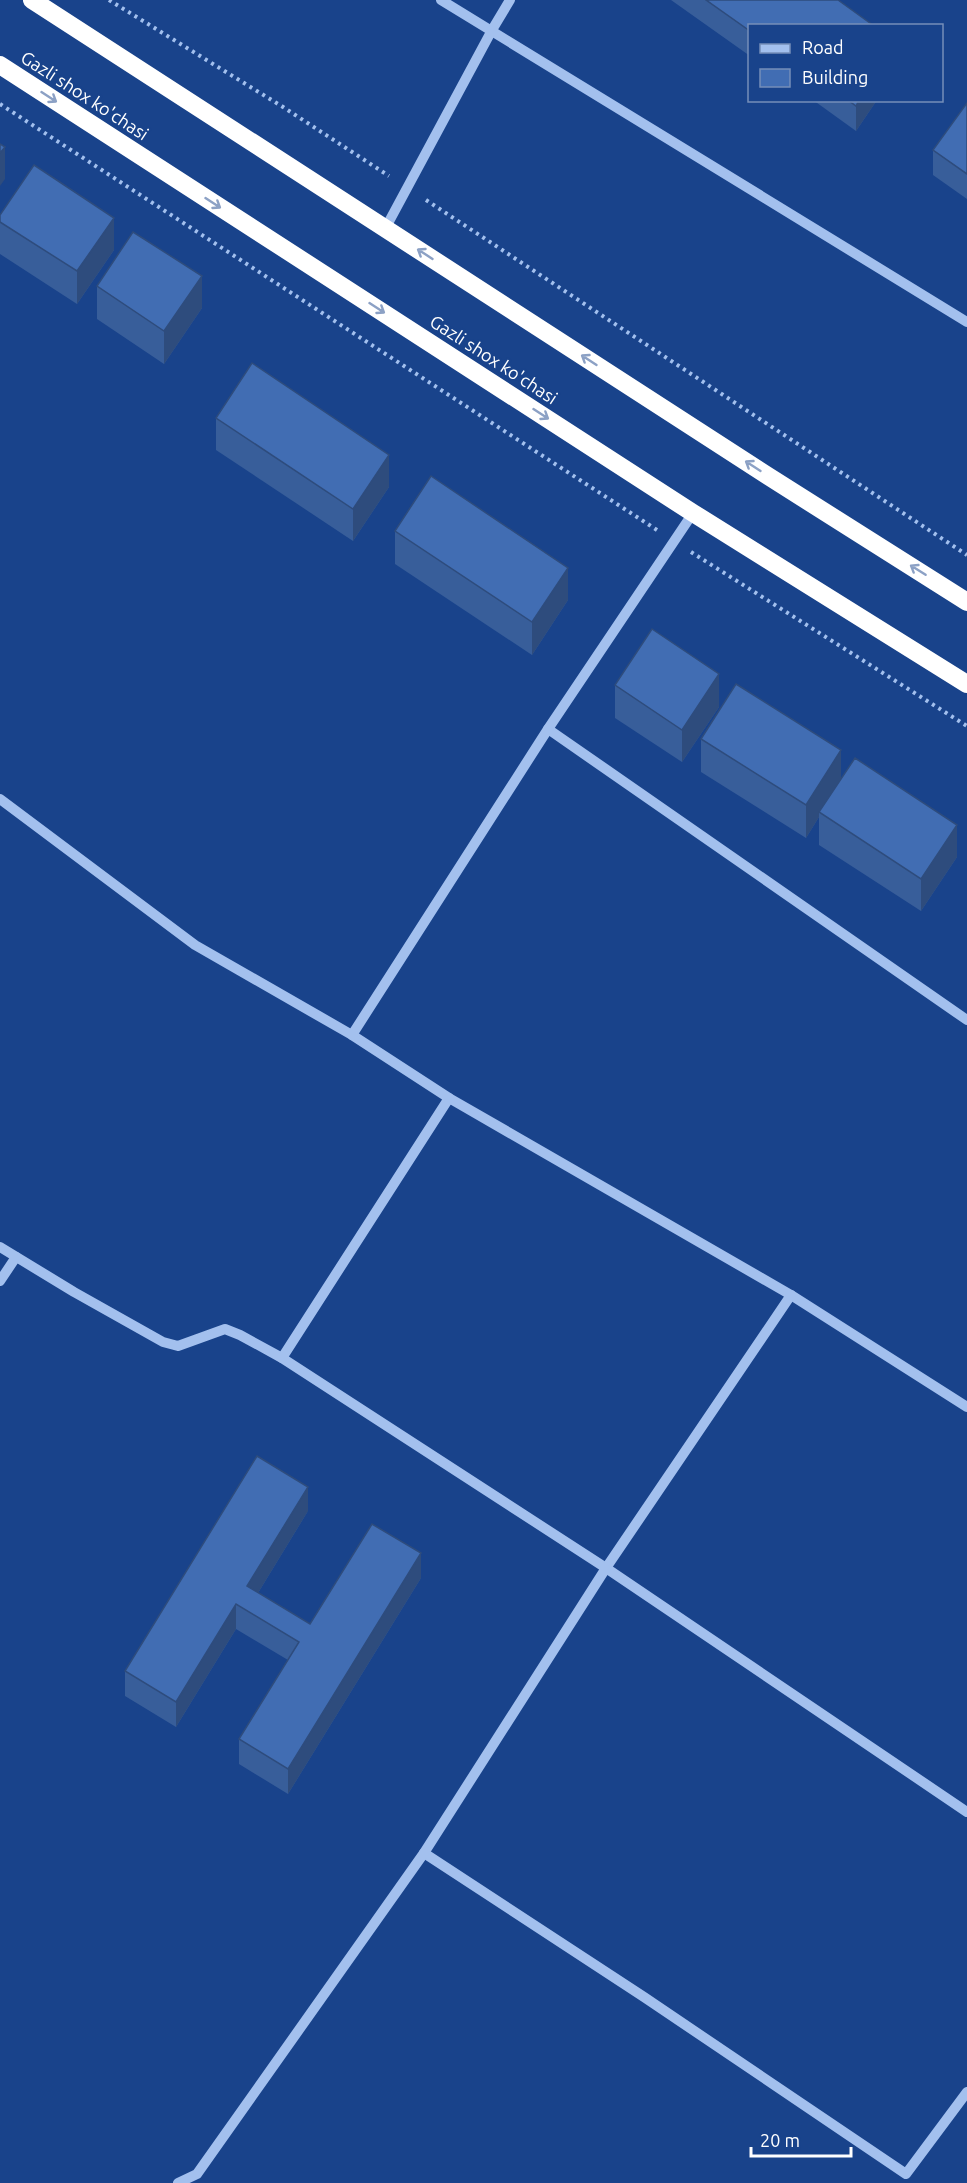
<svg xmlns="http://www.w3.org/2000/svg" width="967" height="2183" viewBox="0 0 967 2183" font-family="Ubuntu,sans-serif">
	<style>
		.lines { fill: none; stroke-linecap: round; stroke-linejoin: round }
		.path { stroke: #a3c0ee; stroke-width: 4; stroke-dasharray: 3 4.5; stroke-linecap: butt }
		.minor { stroke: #a3c0ee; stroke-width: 10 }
		.highway { stroke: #fff; stroke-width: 18 }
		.wall { fill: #385e9a }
		.shaded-wall { fill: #2e4c7d }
		.building { fill: #416db3; stroke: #2e4c7d; stroke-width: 1.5 }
		.oneway { stroke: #8ca1c5 }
		.labels { text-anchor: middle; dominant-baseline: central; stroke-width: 4.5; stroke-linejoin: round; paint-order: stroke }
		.street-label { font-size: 18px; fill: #fff; stroke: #19438b }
	</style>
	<rect width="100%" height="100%" fill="#19438b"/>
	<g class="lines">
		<g class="path">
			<path d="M109 0 283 107 389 176"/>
			<path d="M0 104 657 530"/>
			<path d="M426 200 967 555"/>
			<path d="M691 552 967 726"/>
		</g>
		<g class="minor">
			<path d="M441 0 967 322"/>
			<path d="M385 229 492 30 510 0"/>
			<path d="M548 729 967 1020"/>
			<path d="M0 799 195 945 352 1035 449 1098 791 1295 967 1407"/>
			<path d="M352 1035 548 729 693 513"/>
			<path d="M0 1247 74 1292 163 1342 178 1346 225 1329 240 1335 282 1358 606 1568 967 1812"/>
			<path d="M0 1281 16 1257"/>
			<path d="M282 1358 449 1098"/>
			<path d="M424 1853 644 1997 906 2174 967 2092"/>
			<path d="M178 2183 197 2174 424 1853 606 1568 791 1295"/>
		</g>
		<g class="highway">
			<path d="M32 0 768 476 967 602"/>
			<path d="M0 65 693 513 967 684"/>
		</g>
	</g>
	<g class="wall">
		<path d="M671 0H838L750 26V56Z"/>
		<path d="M813 100H877L856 131Z"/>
		<path d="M967 103V199L933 175V150Z"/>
		<path d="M0 215 114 250 77 304 0 254Z"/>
		<path d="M97 286 202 308 164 364 97 319Z"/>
		<path d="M216 418 389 487 353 541 216 450Z"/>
		<path d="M395 531 568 600 532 655 395 564Z"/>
		<path d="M615 685 719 707 682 762 615 718Z"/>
		<path d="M701 739 841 778 957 857 921 911 819 845V817L806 838 701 772Z"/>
		<path d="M308 1511 258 1593 310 1624 421 1578 288 1794 239 1764V1739L288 1660 236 1629 176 1727 125 1696V1671Z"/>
	</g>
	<g class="shaded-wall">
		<path d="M859 100H877L856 131V106Z"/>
		<path d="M5 147V179L0 186V153Z"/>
		<path d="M114 218V250L77 304V271Z"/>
		<path d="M202 276V308L164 364V331Z"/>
		<path d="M389 455V487L353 541V509Z"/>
		<path d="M568 568V600L532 655V622Z"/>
		<path d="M719 674V707L682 762V730Z"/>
		<path d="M841 750V782L819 812V817L806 838V805Z"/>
		<path d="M957 825V857L921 911V879Z"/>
		<path d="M308 1487V1511L247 1611V1586Z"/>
		<path d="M421 1553V1578L288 1794V1769Z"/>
		<path d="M236 1604V1629L176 1727V1702Z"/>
	</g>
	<g class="building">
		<path d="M706 0H838L874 26H750V31Z"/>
		<path d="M848 100H859L856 106Z"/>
		<path d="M967 103V174L933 150Z"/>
		<path d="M0 144 5 147 0 153Z"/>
		<path d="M34 165 114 218 77 271 0 222V215Z"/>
		<path d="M133 232 202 276 164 331 97 286Z"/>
		<path d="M252 363 389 455 353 509 216 418Z"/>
		<path d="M431 476 568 568 532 622 395 531Z"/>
		<path d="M652 629 719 674 682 730 615 685Z"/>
		<path d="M736 684 841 750 806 805 701 739Z"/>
		<path d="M855 758 957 825 921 879 819 812Z"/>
		<path d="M257 1456 308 1487 247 1586 310 1624 372 1524 421 1553 288 1769 239 1739 299 1642 236 1604 176 1702 125 1671Z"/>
	</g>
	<defs><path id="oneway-shaft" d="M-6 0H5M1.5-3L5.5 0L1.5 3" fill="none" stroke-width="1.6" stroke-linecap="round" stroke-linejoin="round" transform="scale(1.5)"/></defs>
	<g class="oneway">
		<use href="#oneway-shaft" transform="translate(49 97) rotate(33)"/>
		<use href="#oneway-shaft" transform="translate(213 203) rotate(33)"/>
		<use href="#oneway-shaft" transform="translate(425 254) rotate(-147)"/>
		<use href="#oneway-shaft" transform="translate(377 308) rotate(33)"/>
		<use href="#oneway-shaft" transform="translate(589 360) rotate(-147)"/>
		<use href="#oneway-shaft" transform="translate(541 414) rotate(33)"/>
		<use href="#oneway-shaft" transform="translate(753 466) rotate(-147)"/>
		<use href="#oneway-shaft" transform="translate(918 570) rotate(-148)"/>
	</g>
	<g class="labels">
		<g class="street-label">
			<text transform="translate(85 95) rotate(33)">Gazli shox ko'chasi</text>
			<text transform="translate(494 359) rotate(33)">Gazli shox ko'chasi</text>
		</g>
	</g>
	<rect x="748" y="24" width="195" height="78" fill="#19438b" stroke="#758eb9" stroke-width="1.5"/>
	<rect x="760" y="44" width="30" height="9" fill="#a3c0ee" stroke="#758eb9" stroke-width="1.5"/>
	<text x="802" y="54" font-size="18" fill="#ffffff">Road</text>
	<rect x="760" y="69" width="30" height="18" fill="#416db3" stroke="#758eb9" stroke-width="1.5"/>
	<text x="802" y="84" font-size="18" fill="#ffffff">Building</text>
	<path d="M751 2147v9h100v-9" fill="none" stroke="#ffffff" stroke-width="3"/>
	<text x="760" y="2147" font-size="18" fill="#ffffff" stroke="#19438b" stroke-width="4.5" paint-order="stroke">20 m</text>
</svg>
